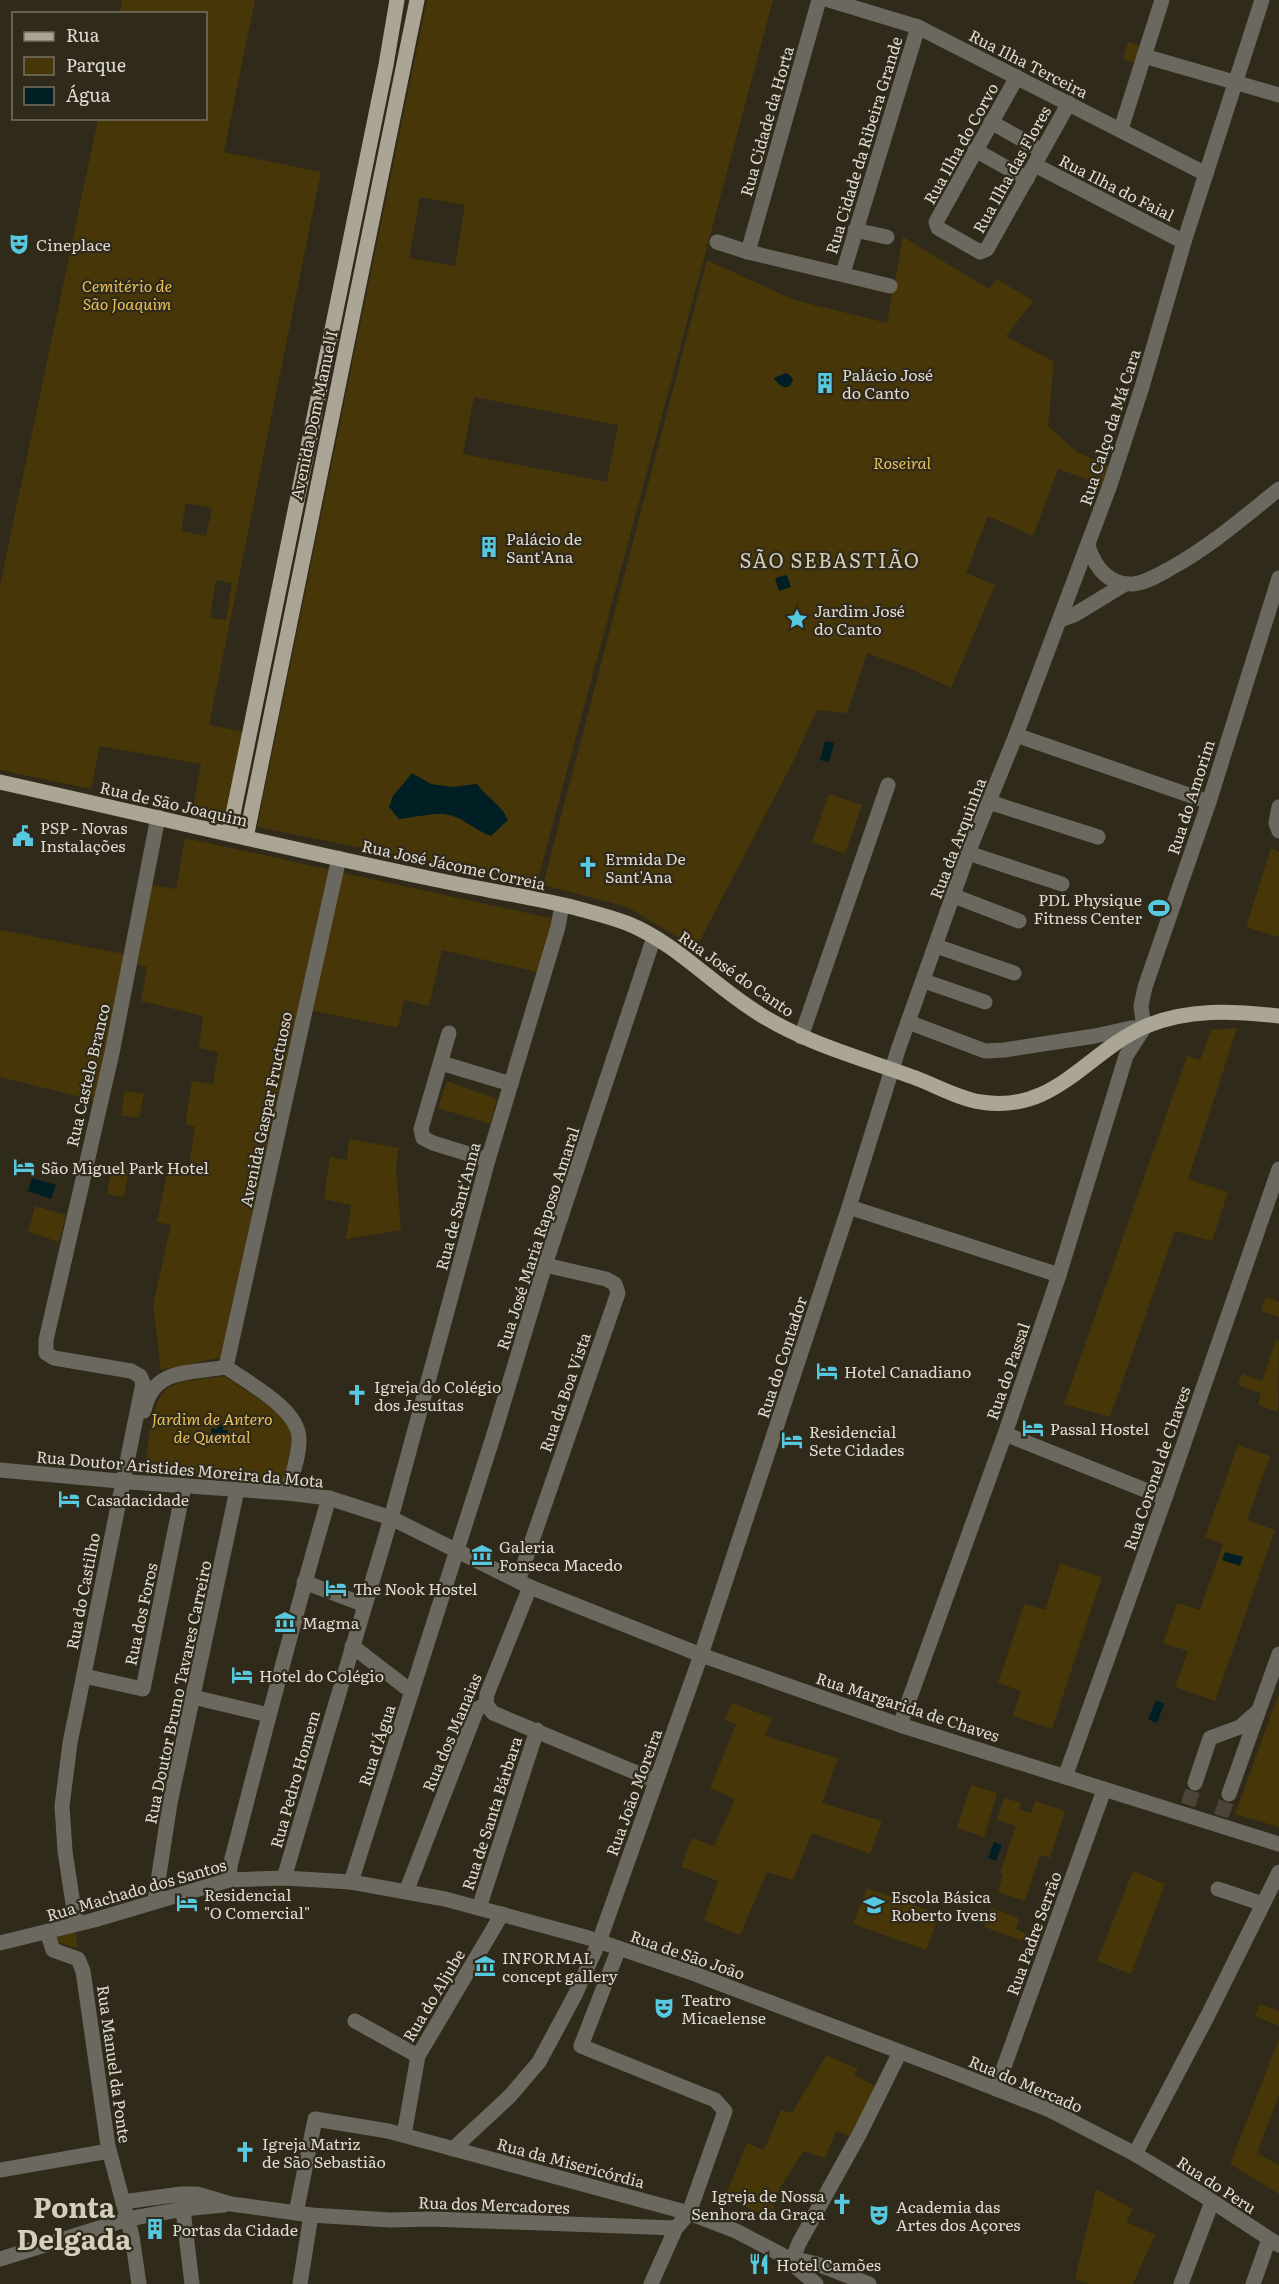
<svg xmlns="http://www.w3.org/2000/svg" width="1279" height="2284" viewBox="0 0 1279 2284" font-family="Literata,serif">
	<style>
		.green { fill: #463608; fill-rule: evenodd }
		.water { fill: #001f25 }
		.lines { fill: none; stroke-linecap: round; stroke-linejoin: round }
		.minor-tunnel { stroke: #4a4536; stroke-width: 15; stroke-dasharray: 15 8; stroke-linecap: butt }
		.minor { stroke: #6b6860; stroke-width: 15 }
		.major { stroke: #aba595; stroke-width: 15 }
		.labels { text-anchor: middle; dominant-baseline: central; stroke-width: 4.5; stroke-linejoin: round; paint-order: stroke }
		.street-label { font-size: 16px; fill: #dfdbd2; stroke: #302a1b }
		.poi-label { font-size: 16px; fill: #dfdbd2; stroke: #302a1b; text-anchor: start }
		.park-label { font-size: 16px; font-style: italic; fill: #e6bf5a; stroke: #302a1b }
		.quarter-label { font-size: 20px; letter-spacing: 1.5px; fill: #d5cebb; stroke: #302a1b }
		.town-label { font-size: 28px; font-weight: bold; fill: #d5cebb; stroke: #302a1b }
	</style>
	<rect width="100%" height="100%" fill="#302a1b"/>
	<g class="green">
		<path d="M122 0H255L224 152 321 172 209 725 245 732 225 825 191 817 201 764 100 746 91 789 0 770V585L98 119 206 118V14L120 13ZM186 503 212 508 206 536 181 531ZM216 580 232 583 226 620 210 618Z"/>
		<path d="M427 0H773L537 883 257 827ZM420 197 465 205 455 266 409 258ZM474 397 618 425 607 482 463 454Z"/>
		<path d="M1128 42 1140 46 1136 63 1123 59Z"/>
		<path d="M903 237 989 289 997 279 1033 301 1006 336 1054 362 1048 426 1077 452 1109 466 1105 485 1058 469 1033 536 988 516 966 573 995 585 951 688 913 670 867 653 847 713 817 710 792 764 696 948 627 907 543 885 707 260 794 300 887 323Z"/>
		<path d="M829 794 862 805 845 854 812 842Z"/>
		<path d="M185 838 331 870 223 1357 161 1370 153 1305 171 1225 157 1222 168 1167 188 1171 195 1127 185 1124 192 1081 213 1084 218 1052 199 1048 203 1016 141 1001 147 967 137 964 152 885 176 889Z"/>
		<path d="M1271 848 1279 852V937L1246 927Z"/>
		<path d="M339 872 559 920 537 972 442 950 429 1006 404 1000 398 1028 309 1010Z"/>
		<path d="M0 930 124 954 97 1101 0 1077Z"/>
		<path d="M1237 1028 1188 1179 1228 1192 1212 1241 1175 1231 1110 1417 1064 1404 1187 1056 1200 1060 1211 1030Z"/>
		<path d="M447 1081 497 1099 490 1124 438 1108Z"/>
		<path d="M125 1091 144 1094 139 1118 121 1115Z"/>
		<path d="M349 1139 399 1148 396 1167 401 1230 346 1239 351 1205 324 1199 330 1157 347 1160Z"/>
		<path d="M112 1166 129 1170 124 1197 107 1194Z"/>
		<path d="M35 1206 66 1215 59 1242 28 1232Z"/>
		<path d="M1266 1297 1279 1302V1317L1261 1311Z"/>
		<path d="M1276 1340 1279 1341 1278 1412 1258 1405 1261 1393 1238 1385 1242 1374 1262 1381Z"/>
		<path d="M224 1376 283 1415C298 1436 288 1459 283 1482L146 1469C148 1446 149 1392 176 1384 191 1379 208 1379 224 1376Z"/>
		<path d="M1238 1445 1270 1456 1247 1520 1275 1530 1215 1701 1175 1687 1188 1651 1163 1643 1177 1603 1200 1610 1223 1544 1205 1537Z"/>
		<path d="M1060 1563 1102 1577 1052 1729 1013 1716 1021 1691 998 1683 1024 1604 1045 1610Z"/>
		<path d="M1279 1693V1827L1235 1814Z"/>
		<path d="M732 1703 772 1718 765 1736 838 1758 822 1803 882 1821 870 1854 812 1833 793 1880 767 1872 740 1935 704 1920 718 1881 681 1867 692 1838 714 1846 735 1799 710 1788 736 1725 725 1720Z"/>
		<path d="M971 1785 997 1793 984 1837 957 1828Z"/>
		<path d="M1004 1798 1021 1803 1019 1809 1031 1813 1035 1801 1065 1811 1050 1858 1040 1855 1025 1901 998 1892 1003 1874 1000 1873 1016 1826 997 1820Z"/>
		<path d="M1133 1871 1165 1884 1131 1974 1097 1961Z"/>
		<path d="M867 1888 939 1914 926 1950 853 1924Z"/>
		<path d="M991 1908 1019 1918 1016 1929 1029 1935 1027 1942 984 1927Z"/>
		<path d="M75 1931 78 1947H71L58 1942 56 1936Z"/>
		<path d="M1260 2004 1279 2011V2026L1255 2016Z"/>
		<path d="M1279 2039V2095L1257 2153 1279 2165V2194L1230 2164Z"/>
		<path d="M826 2055 858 2069 854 2075 875 2086 851 2136 836 2131 825 2158 803 2151 780 2188 770 2218 725 2197 747 2143 764 2150 781 2110 792 2113Z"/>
		<path d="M1096 2189 1133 2209 1126 2222 1155 2235 1133 2284H1089L1075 2279Z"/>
	</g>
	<g class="water">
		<path d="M786 373 791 376 793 380 790 386C783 390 777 383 774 378Z"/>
		<path d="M787 575 791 587 779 591 775 578Z"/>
		<path d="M825 741 834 743 829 762 820 760Z"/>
		<path d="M412 773 431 784 452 787 477 784C487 798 501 804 508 820L491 836C474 830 461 815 443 814 433 813 411 818 399 819L389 807 393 796Z"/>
		<path d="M32 1178 56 1185 51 1199 28 1191Z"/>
		<path d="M218 1423 224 1424 223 1430H228V1436H222V1441L216 1440V1435L211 1434V1428L217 1429Z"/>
		<path d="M1225 1552 1243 1557 1240 1566 1222 1560Z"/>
		<path d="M1156 1700 1164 1704 1157 1723 1148 1719Z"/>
		<path d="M994 1842 1002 1845 996 1861 988 1858Z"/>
	</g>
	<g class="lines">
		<g class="minor-tunnel">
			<path d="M1188 1805 1195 1783"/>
			<path d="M1221 1816 1229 1794"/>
		</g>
		<g class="minor">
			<path d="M829 0 918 27 1206 174"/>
			<path d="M1144 56 1279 95"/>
			<path d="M1017 77 936 222 938 228 980 252 987 249 1069 103"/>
			<path d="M991 122 1042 151"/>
			<path d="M1121 129 1162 0"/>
			<path d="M975 150 1027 179"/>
			<path d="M1035 165 1184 242"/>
			<path d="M855 230 887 237"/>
			<path d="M717 242 748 252 890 286"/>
			<path d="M748 252 819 0"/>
			<path d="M843 273 918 27"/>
			<path d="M1088 546C1095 567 1108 585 1133 584 1146 583 1160 574 1171 568 1211 546 1244 517 1279 489"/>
			<path d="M1060 620 1074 615 1125 584"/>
			<path d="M1016 735 1209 802"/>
			<path d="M989 802 1098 837"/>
			<path d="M1279 807 1276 823 1279 831"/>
			<path d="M968 853 1062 884"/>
			<path d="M954 896 1019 921"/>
			<path d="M936 946 1014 973"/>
			<path d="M924 981 985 1002"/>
			<path d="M908 1022 985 1051 1004 1050 1095 1036 1131 1028H1144"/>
			<path d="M1144 1028 1141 1006 1145 987 1209 802 1279 578"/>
			<path d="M449 1033 421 1129 423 1138 433 1143 488 1160"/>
			<path d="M801 1037 888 785"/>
			<path d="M441 1063 511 1084"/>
			<path d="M849 1207 1059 1275"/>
			<path d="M226 1367 339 858"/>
			<path d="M144 1411C153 1367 190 1374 226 1367 248 1383 299 1409 299 1439 299 1457 292 1476 287 1493"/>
			<path d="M1005 1434 1165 1498"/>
			<path d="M0 1470 130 1482 287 1493 329 1498 391 1518 530 1587 701 1655 900 1725 1279 1844"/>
			<path d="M518 1581 618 1293 615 1284 606 1279 545 1265"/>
			<path d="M304 1582 365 1605"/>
			<path d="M352 1646 412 1692"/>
			<path d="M84 1676 143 1689 184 1486"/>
			<path d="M193 1697 269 1715"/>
			<path d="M486 1704 493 1713 656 1781"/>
			<path d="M486 1704 487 1694 530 1587"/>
			<path d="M900 1725 1005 1434 1059 1275 1126 1056 1144 1028"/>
			<path d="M1065 1777 1165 1498 1279 1169"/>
			<path d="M1195 1783 1210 1738 1240 1727 1258 1711"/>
			<path d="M1229 1794 1279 1654"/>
			<path d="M284 1878 391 1518 488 1160 558 927 562 905"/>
			<path d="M229 1880 230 1866C262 1743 293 1620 329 1498"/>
			<path d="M351 1882 494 1434 545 1265 654 937"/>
			<path d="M1218 1889 1263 1904"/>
			<path d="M406 1892 477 1709 486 1704"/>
			<path d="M155 1901 170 1803 237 1490"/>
			<path d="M479 1908 537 1730"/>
			<path d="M76 1924 65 1851 62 1806 70 1743 143 1383 140 1376 131 1371 54 1358 46 1353V1340L112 1053 158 817"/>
			<path d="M47 1932 53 1950 78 1959 83 1971 108 2146 132 2236 139 2284"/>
			<path d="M0 1943 94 1920 229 1880 284 1878 351 1882 445 1899 589 1938 695 1974 943 2068 1050 2110 1135 2154 1201 2194 1279 2245"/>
			<path d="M619 1948 581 2046 715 2100 725 2111 689 2213 676 2228 651 2284"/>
			<path d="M355 2021 418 2056"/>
			<path d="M996 2089 1104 1790"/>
			<path d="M404 2135 418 2056 502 1914"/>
			<path d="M453 2149 510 2096 539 2062 575 1995 599 1942 701 1655 849 1207 898 1050 968 853 1016 735 1110 485 1142 387 1184 242 1262 0"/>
			<path d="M1135 2154 1208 2015 1279 1872"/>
			<path d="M0 2170 109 2151"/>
			<path d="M182 2201 192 2284"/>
			<path d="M123 2202 181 2194H197L231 2204 311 2215 390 2220 432 2219 676 2228"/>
			<path d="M296 2213 315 2119 388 2131 689 2213 736 2231 782 2255 816 2284"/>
			<path d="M787 2257 817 2264 869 2284"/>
			<path d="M793 2258 799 2243 860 2133 900 2052"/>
			<path d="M0 2259 128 2219 183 2209 224 2205"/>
			<path d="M300 2284 311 2215"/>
			<path d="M1181 2284 1212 2202"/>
			<path d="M1253 2284 1269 2239"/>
		</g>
		<g class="major">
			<path d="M0 782C143 814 285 848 428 878 478 889 527 896 576 908 594 913 612 917 629 924 677 944 714 986 758 1013 805 1043 858 1057 910 1076 934 1084 956 1098 981 1102 1054 1114 1086 1053 1144 1027 1187 1008 1234 1011 1279 1016"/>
			<path d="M229 834 386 65 397 0"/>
			<path d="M246 838 417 0"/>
		</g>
	</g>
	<defs>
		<symbol id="theatre-bare" viewBox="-9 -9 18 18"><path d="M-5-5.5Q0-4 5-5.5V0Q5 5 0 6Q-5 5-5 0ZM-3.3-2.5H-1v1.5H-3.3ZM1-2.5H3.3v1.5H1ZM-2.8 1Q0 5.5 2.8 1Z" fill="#56c9e1" stroke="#302a1b" stroke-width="2.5" paint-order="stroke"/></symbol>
		<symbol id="building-bare" viewBox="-9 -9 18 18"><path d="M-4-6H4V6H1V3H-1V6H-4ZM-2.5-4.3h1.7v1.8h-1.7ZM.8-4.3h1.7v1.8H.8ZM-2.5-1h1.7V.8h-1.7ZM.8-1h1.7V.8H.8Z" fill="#56c9e1" stroke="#302a1b" stroke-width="2.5" paint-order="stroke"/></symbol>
		<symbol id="sight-bare" viewBox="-9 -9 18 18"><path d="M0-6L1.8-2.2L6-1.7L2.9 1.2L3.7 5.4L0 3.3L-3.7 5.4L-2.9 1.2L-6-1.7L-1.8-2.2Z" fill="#56c9e1" stroke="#302a1b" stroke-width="2.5" paint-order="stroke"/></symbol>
		<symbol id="civic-bare" viewBox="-9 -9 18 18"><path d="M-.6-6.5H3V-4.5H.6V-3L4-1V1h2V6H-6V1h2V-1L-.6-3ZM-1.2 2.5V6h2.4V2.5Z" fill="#56c9e1" stroke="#302a1b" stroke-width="2.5" paint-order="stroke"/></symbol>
		<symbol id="church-bare" viewBox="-9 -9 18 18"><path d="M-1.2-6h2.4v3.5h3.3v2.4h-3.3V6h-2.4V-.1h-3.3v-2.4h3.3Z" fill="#56c9e1" stroke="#302a1b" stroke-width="2.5" paint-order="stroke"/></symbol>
		<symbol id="stadium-bare" viewBox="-9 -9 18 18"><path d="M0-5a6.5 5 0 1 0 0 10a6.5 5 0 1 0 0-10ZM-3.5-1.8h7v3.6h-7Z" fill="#56c9e1" stroke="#302a1b" stroke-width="2.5" paint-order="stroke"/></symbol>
		<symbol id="hotel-bare" viewBox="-9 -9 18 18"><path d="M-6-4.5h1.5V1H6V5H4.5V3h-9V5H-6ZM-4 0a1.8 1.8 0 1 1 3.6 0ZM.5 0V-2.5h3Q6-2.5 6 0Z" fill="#56c9e1" stroke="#302a1b" stroke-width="2.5" paint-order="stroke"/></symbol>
		<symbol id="museum-bare" viewBox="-9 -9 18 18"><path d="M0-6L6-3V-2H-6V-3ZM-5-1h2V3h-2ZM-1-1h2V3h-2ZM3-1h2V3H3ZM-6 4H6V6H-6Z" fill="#56c9e1" stroke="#302a1b" stroke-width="2.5" paint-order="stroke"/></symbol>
		<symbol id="school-bare" viewBox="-9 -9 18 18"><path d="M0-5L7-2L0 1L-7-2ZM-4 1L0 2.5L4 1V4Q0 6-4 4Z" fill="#56c9e1" stroke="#302a1b" stroke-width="2.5" paint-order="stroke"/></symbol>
		<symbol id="restaurant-bare" viewBox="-9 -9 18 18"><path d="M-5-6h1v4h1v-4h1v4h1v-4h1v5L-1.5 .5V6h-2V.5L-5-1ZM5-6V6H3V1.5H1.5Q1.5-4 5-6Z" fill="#56c9e1" stroke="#302a1b" stroke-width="2.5" paint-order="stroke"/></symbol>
	</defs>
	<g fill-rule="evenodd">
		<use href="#theatre-bare" x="4" y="229" width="30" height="30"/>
		<use href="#building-bare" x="810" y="368" width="30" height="30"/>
		<use href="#building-bare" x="474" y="532" width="30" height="30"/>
		<use href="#sight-bare" x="782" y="604" width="30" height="30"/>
		<use href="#civic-bare" x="8" y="821" width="30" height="30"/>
		<use href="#church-bare" x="573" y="852" width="30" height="30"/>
		<use href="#stadium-bare" x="1144" y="893" width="30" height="30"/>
		<use href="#hotel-bare" x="9" y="1152" width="30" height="30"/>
		<use href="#hotel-bare" x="812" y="1356" width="30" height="30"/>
		<use href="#church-bare" x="342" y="1380" width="30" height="30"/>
		<use href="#hotel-bare" x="1018" y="1413" width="30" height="30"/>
		<use href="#hotel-bare" x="777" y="1425" width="30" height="30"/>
		<use href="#hotel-bare" x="54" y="1484" width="30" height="30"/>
		<use href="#museum-bare" x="467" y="1540" width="30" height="30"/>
		<use href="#hotel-bare" x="321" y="1573" width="30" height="30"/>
		<use href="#museum-bare" x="270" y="1607" width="30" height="30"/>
		<use href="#hotel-bare" x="227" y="1660" width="30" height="30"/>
		<use href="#hotel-bare" x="172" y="1888" width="30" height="30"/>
		<use href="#school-bare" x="859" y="1890" width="30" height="30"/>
		<use href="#museum-bare" x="470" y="1951" width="30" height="30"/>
		<use href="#theatre-bare" x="649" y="1993" width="30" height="30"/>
		<use href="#church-bare" x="230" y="2137" width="30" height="30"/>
		<use href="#church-bare" x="827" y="2189" width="30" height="30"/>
		<use href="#theatre-bare" x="864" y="2200" width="30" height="30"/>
		<use href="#building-bare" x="140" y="2214" width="30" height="30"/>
		<use href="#restaurant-bare" x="744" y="2249" width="30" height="30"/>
	</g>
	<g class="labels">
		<g class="street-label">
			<text transform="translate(1029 63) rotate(27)">Rua Ilha Terceira</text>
			<text transform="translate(766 121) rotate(-74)">Rua Cidade da Horta</text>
			<text transform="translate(960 143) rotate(-61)">Rua Ilha do Corvo</text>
			<text transform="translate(863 145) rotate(-73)">Rua Cidade da Ribeira Grande</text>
			<text transform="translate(1011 169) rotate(-61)">Rua Ilha das Flores</text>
			<text transform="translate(1117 187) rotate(27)">Rua Ilha do Faial</text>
			<text transform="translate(313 415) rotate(-78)">Avenida Dom Manuel I</text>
			<text transform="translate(1109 427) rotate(-72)">Rua Calço da Má Cara</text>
			<text transform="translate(1190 797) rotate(-72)">Rua do Amorim</text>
			<text transform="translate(174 803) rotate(13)">Rua de São Joaquim</text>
			<text transform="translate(957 838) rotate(-69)">Rua da Arquinha</text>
			<text transform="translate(454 864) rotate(12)">Rua José Jácome Correia</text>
			<text transform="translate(737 973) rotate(35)">Rua José do Canto</text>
			<text transform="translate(87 1075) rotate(-77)">Rua Castelo Branco</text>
			<text transform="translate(265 1109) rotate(-78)">Avenida Gaspar Fructuoso</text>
			<text transform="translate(457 1206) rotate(-75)">Rua de Sant'Anna</text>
			<text transform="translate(537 1238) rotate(-72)">Rua José Maria Raposo Amaral</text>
			<text transform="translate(781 1357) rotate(-72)">Rua do Contador</text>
			<text transform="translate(1007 1371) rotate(-71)">Rua do Passal</text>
			<text transform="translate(564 1392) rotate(-71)">Rua da Boa Vista</text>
			<text transform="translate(180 1468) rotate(5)">Rua Doutor Aristides Moreira da Mota</text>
			<text transform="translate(1156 1468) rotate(-71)">Rua Coronel de Chaves</text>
			<text transform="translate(82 1591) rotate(-79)">Rua do Castilho</text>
			<text transform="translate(140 1614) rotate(-78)">Rua dos Foros</text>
			<text transform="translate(177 1692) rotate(-78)">Rua Doutor Bruno Tavares Carreiro</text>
			<text transform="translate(908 1706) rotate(18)">Rua Margarida de Chaves</text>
			<text transform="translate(451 1732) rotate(-67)">Rua dos Manaias</text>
			<text transform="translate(376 1745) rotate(-72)">Rua d'Água</text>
			<text transform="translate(294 1779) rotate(-74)">Rua Pedro Homem</text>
			<text transform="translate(633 1792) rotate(-70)">Rua João Moreira</text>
			<text transform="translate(491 1813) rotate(-72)">Rua de Santa Bárbara</text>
			<text transform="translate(136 1889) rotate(-16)">Rua Machado dos Santos</text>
			<text transform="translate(1033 1933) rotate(-70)">Rua Padre Serrão</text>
			<text transform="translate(688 1954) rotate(19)">Rua de São João</text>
			<text transform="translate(433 1995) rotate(-59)">Rua do Aljube</text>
			<text transform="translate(115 2064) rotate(82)">Rua Manuel da Ponte</text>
			<text transform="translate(1026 2083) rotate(23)">Rua do Mercado</text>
			<text transform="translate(571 2162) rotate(15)">Rua da Misericórdia</text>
			<text transform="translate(1217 2184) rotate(33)">Rua do Peru</text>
			<text transform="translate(494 2204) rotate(2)">Rua dos Mercadores</text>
		</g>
		<g class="poi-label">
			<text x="36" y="244">Cineplace</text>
			<text x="842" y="374">Palácio José<tspan x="842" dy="18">do Canto</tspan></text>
			<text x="506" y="538">Palácio de<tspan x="506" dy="18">Sant'Ana</tspan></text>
			<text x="814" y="610">Jardim José<tspan x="814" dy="18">do Canto</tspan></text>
			<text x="40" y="827">PSP - Novas<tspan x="40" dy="18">Instalações</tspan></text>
			<text x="605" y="858">Ermida De<tspan x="605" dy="18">Sant'Ana</tspan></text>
			<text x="1142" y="899" text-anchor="end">PDL Physique<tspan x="1142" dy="18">Fitness Center</tspan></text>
			<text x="41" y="1167">São Miguel Park Hotel</text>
			<text x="844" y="1371">Hotel Canadiano</text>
			<text x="374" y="1386">Igreja do Colégio<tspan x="374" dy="18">dos Jesuítas</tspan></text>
			<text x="1050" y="1428">Passal Hostel</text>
			<text x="809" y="1431">Residencial<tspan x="809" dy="18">Sete Cidades</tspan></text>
			<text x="86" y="1499">Casadacidade</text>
			<text x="499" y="1546">Galeria<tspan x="499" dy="18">Fonseca Macedo</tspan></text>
			<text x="353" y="1588">The Nook Hostel</text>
			<text x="302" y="1622">Magma</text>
			<text x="259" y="1675">Hotel do Colégio</text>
			<text x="204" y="1894">Residencial<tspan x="204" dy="18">"O Comercial"</tspan></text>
			<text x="891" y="1896">Escola Básica<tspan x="891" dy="18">Roberto Ivens</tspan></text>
			<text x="502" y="1957">INFORMAL<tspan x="502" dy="18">concept gallery</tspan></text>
			<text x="681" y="1999">Teatro<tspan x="681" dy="18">Micaelense</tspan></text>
			<text x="262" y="2143">Igreja Matriz<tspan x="262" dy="18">de São Sebastião</tspan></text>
			<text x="825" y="2195" text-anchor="end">Igreja de Nossa<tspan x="825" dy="18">Senhora da Graça</tspan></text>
			<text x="896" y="2206">Academia das<tspan x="896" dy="18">Artes dos Açores</tspan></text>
			<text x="172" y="2229">Portas da Cidade</text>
			<text x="776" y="2264">Hotel Camões</text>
		</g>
		<g class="park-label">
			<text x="127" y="285">Cemitério de<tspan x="127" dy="18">São Joaquim</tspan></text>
			<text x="902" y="462">Roseiral</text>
			<text x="212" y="1418">Jardim de Antero<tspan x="212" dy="18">de Quental</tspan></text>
		</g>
		<g class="quarter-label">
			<text x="830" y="559">SÃO SEBASTIÃO</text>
		</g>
		<g class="town-label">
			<text x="74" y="2206">Ponta<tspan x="74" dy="32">Delgada</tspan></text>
		</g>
	</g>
	<rect x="12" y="12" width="195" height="108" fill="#302a1b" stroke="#767164" stroke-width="1.5"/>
	<rect x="24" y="32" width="30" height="9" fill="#aba595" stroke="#767164" stroke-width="1.5"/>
	<text x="66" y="42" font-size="18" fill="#dfdbd2">Rua</text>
	<rect x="24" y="57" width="30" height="18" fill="#463608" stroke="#767164" stroke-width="1.5"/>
	<text x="66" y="72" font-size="18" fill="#dfdbd2">Parque</text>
	<rect x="24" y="87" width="30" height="18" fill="#001f25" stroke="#767164" stroke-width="1.5"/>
	<text x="66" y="102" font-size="18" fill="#dfdbd2">Água</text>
</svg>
